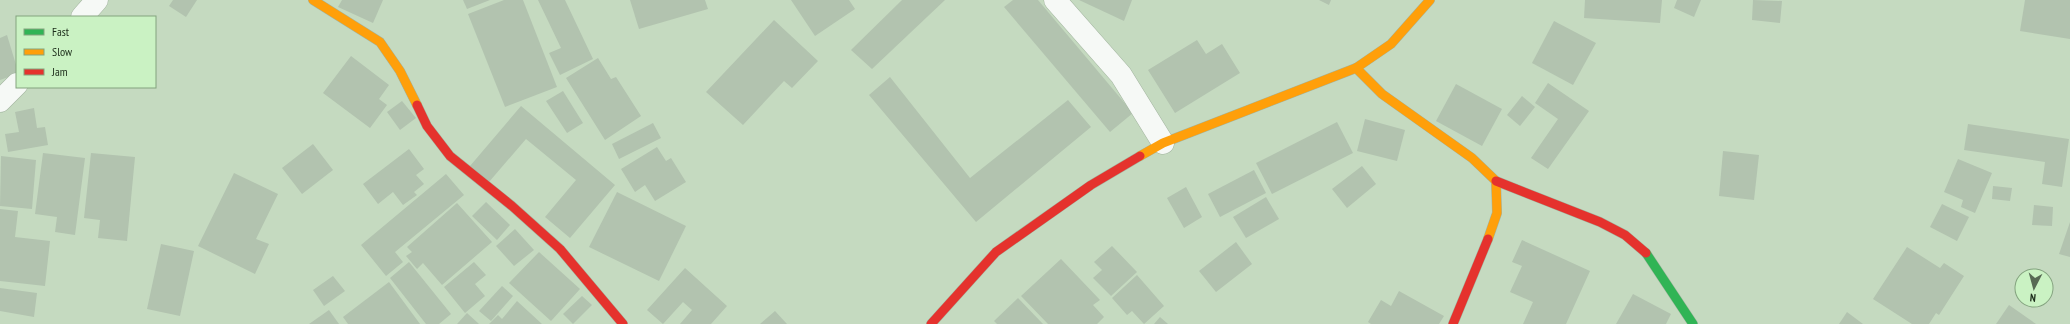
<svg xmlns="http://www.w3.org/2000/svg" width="2070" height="324" viewBox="0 0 2070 324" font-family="'PT Sans Narrow',sans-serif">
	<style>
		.building { fill: #b2c3af }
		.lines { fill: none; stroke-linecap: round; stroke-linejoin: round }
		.street-casing { stroke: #a2b49f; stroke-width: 23 }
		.fast-casing { stroke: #a2b49f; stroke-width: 10 }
		.slow-casing { stroke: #a2b49f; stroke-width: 10 }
		.jam-casing { stroke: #a2b49f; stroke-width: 10 }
		.street { stroke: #f6f9f6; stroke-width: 22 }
		.fast { stroke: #30b455; stroke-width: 9 }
		.slow { stroke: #ff9f0a; stroke-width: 9 }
		.jam { stroke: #e5322d; stroke-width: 9 }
	</style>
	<rect width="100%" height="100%" fill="#c5dac0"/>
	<g class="building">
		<path d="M173 0H197L186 17 169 6Z"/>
		<path d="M342 0H383L373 23 338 7Z"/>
		<path d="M463 0H490L467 9Z"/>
		<path d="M504 0H523L557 87 505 107 468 14Z"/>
		<path d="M538 0H565L593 59 560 75 549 53 561 48Z"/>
		<path d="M630 0H705L708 9 639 29Z"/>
		<path d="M791 0H849L855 9 815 36Z"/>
		<path d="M902 0H945L872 69 851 50Z"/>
		<path d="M1013 0H1038L1133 113 1110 132 1004 7Z"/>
		<path d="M1079 0H1132L1124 21Z"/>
		<path d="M1319 0H1331L1329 5Z"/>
		<path d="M1585 0H1662L1660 23 1584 18Z"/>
		<path d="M1677 0H1701L1694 17 1674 8Z"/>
		<path d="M1753 0 1782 1 1780 23 1752 20Z"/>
		<path d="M2025 0H2070V39L2020 31Z"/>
		<path d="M774 20 818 61 792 88 784 81 743 125 706 92Z"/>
		<path d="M1554 21 1596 43 1573 85 1532 63Z"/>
		<path d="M7 35 17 68V74L0 80V38Z"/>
		<path d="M1197 40 1206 54 1222 44 1240 73 1175 113 1148 70Z"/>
		<path d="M351 56 389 85 379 99 387 105 370 128 323 93Z"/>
		<path d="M598 58 611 79 616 77 641 116 605 140 566 78Z"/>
		<path d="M890 77 970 178 1068 100 1091 127 976 222 869 95Z"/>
		<path d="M1548 83 1589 111 1548 169 1531 158 1558 119 1535 103Z"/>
		<path d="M1456 84 1502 109 1482 146 1436 121Z"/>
		<path d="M563 91 583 123 567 133 546 101Z"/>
		<path d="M1522 96 1535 107 1520 126 1507 115Z"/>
		<path d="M402 101 416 118 400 130 387 112Z"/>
		<path d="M521 106 615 185 570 238 545 217 576 180 526 139 489 182 470 166Z"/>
		<path d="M34 108 37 128 45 127 48 145 8 152 5 134 19 132 15 112Z"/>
		<path d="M1365 119 1405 130 1397 161 1357 151Z"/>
		<path d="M1337 122 1353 153 1272 194 1256 163Z"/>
		<path d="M653 123 661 138 619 159 612 144Z"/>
		<path d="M1968 124 2069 139 2062 187 2042 184 2045 162 1964 150Z"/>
		<path d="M313 144 333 170 302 194 282 168Z"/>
		<path d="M657 147 666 161 671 158 686 182 655 201 645 185 635 192 621 169Z"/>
		<path d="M409 149 424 169 416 175 424 184 414 192 417 195 403 205 393 192 378 204 363 184Z"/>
		<path d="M1723 151 1759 155 1754 200 1719 196Z"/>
		<path d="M43 153 85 158 75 235 55 232 57 217 35 214Z"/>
		<path d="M91 153 135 157 127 241 98 238 100 220 84 218Z"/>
		<path d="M1 156 36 160 32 209 0 206Z"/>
		<path d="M1958 159 1992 173 1975 213 1961 207 1963 200 1944 192Z"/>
		<path d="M1362 166 1376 184 1347 208 1332 189Z"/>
		<path d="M1254 170 1266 193 1220 217 1208 194Z"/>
		<path d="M234 173 278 194 256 239 269 244 255 274 198 246Z"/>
		<path d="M446 174 464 195 395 252 403 262 386 276 361 245Z"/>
		<path d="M1993 186 2012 188 2010 201 1992 199Z"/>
		<path d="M1186 187 1202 217 1184 228 1167 198Z"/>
		<path d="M617 192 686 226 659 281 589 247Z"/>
		<path d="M1266 197 1279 219 1246 238 1233 217Z"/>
		<path d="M486 202 510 225 497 240 472 216Z"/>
		<path d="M457 203 492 242 442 285 423 263 417 269 406 256 412 252 407 247Z"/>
		<path d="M1942 204 1969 217 1957 241 1930 227Z"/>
		<path d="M2034 205 2053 207 2052 226 2032 225Z"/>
		<path d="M0 209 18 211 15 237 50 241 45 286 0 281Z"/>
		<path d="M2070 222V257L2059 254Z"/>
		<path d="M515 229 534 250 514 266 496 246Z"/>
		<path d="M1522 240 1590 271 1566 324H1523L1533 302 1510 292 1522 266 1512 262Z"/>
		<path d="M1236 242 1252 264 1216 292 1199 271Z"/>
		<path d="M161 244 194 251 180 316 147 309Z"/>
		<path d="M1112 246 1137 272 1111 296 1093 278 1102 270 1094 262Z"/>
		<path d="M1907 247 1940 268 1944 263 1964 276 1939 315 1936 313 1929 324H1912L1873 299Z"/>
		<path d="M539 252 580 289 551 321 509 283Z"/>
		<path d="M1061 259 1100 300 1093 305 1104 317 1097 324H1048L1021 296Z"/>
		<path d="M409 262 451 314 439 324H426L390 278Z"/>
		<path d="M474 262 486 275 475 284 485 296 465 313 444 287Z"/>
		<path d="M685 268 727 306 711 324H680L692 310 683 302 663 324 647 310Z"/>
		<path d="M1137 275 1164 306 1144 324 1132 311 1127 315 1112 298Z"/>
		<path d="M333 276 345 291 324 306 313 290Z"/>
		<path d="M389 282 420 324H348L343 317Z"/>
		<path d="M502 286 513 296 491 321 479 311Z"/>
		<path d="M0 288 37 293 34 317 0 311Z"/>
		<path d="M1399 291 1444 316 1439 324H1371L1368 322 1381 300 1391 306Z"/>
		<path d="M1633 294 1671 314 1666 324H1616Z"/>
		<path d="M582 296 592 305 573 324 563 314Z"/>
		<path d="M1018 298 1043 324H997L994 321Z"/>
		<path d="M517 301 542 324H489L498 315 502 319Z"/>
		<path d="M2009 305 2036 324H1996Z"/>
		<path d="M329 310 339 324H309Z"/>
		<path d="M775 311 787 324H760Z"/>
		<path d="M1847 312 1863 324H1839Z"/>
		<path d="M467 313 479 324H457Z"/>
		<path d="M1160 317 1168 324H1154Z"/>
	</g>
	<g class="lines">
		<defs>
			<g id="street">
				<path d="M1055 0 1121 75 1163 143"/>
				<path d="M82 17 97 0"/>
				<path d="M0 101 17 84"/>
			</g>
			<path id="fast" d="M1646 253 1693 324"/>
			<g id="slow">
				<path d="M313 0 380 42 400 71 417 105"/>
				<path d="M1356 68 1382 94 1472 158 1496 181 1497 213 1488 239"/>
				<path d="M1140 156 1163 143 1356 68 1391 44 1430 0"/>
			</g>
			<g id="jam">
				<path d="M417 105 427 126 450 156 512 206 560 249 623 324"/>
				<path d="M1496 181 1600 222 1625 235 1646 253"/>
				<path d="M931 324 996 252 1091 185 1140 156"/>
				<path d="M1453 324 1488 239"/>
			</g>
		</defs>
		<use href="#street" class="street-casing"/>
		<use href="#fast" class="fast-casing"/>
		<use href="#slow" class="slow-casing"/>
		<use href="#jam" class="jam-casing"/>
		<use href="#street" class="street"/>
		<use href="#fast" class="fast"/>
		<use href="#slow" class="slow"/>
		<use href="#jam" class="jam"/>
	</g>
	<rect x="16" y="16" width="140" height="72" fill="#caf2c3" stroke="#84a37f"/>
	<rect x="24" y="29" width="20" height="6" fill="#30b455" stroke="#84a37f"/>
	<text x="52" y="36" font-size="12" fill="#1c2c1a">Fast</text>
	<rect x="24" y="49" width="20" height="6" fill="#ff9f0a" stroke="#84a37f"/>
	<text x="52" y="56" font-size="12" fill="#1c2c1a">Slow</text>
	<rect x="24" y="69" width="20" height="6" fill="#e5322d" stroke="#84a37f"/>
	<text x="52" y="76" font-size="12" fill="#1c2c1a">Jam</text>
	<g transform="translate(2034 288) rotate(186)"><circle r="19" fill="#caf2c3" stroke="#84a37f"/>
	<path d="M0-3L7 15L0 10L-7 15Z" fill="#576954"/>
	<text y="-6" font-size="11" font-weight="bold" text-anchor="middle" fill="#1c2c1a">N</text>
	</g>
</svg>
